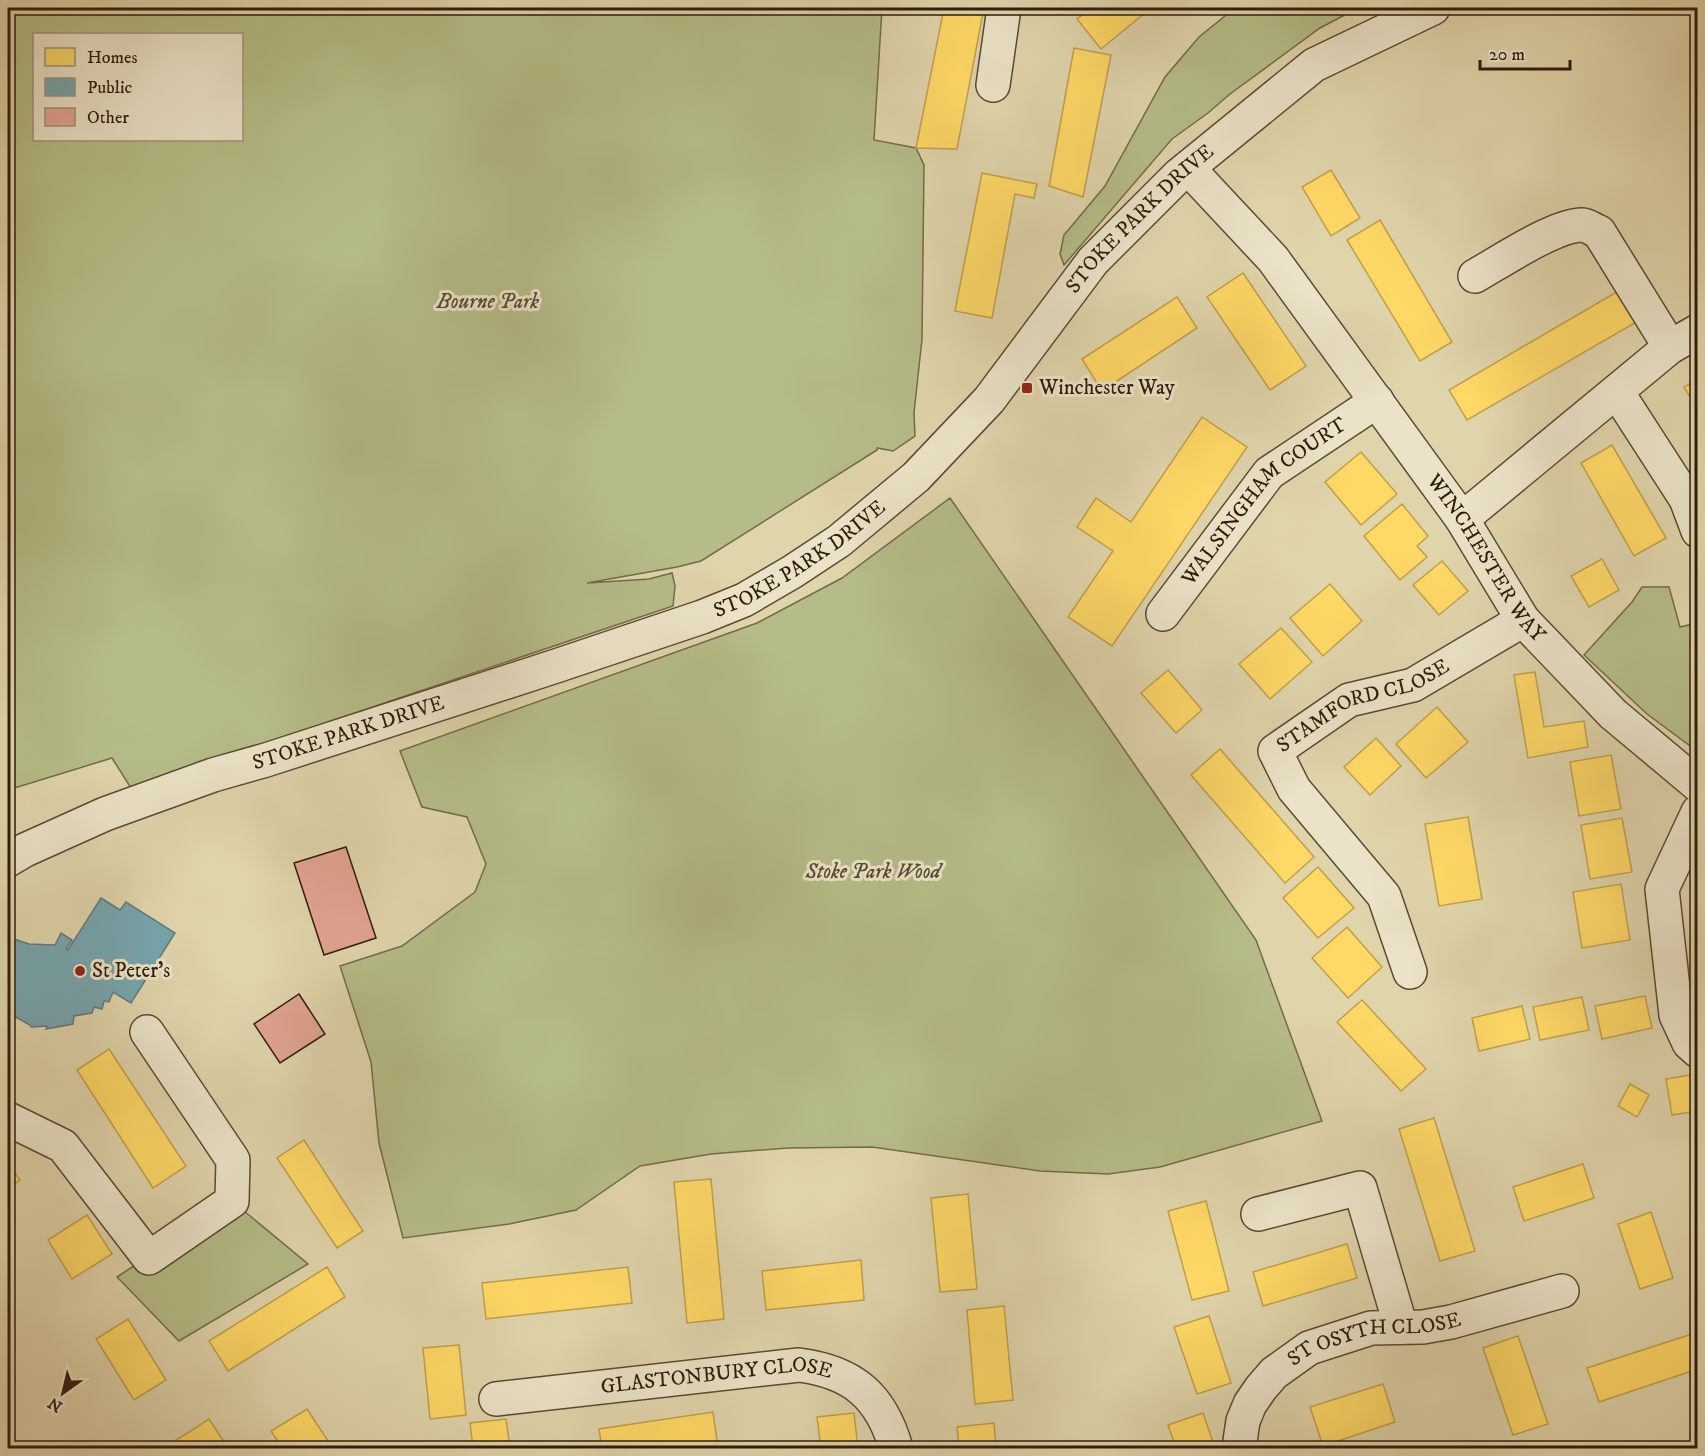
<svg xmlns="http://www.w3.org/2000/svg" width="1705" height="1456" viewBox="0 0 1705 1456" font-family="'IM FELL DW Pica',serif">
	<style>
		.green { fill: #b5bc87; stroke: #726c4a; stroke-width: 1.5; fill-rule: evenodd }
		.homes { fill: #ffd966; stroke: #c1a04b; stroke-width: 1.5 }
		.public { fill: #76a5af; stroke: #617c7e; stroke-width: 1.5 }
		.building { fill: #e2a492; stroke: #2f1c0d; stroke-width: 1.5 }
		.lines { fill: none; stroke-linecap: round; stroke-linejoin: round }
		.minor-casing { stroke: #5b4a34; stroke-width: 36 }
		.minor { stroke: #ebe3c8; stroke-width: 33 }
		.poi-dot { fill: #8f2418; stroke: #ebe3c8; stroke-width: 2 }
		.labels { text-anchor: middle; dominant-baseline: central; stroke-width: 6; stroke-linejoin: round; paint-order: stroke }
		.street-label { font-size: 21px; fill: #2f1c0d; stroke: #ebe3c8 }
		.park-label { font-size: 21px; font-style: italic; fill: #574c32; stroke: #ebe3c8 }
		.poi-label { font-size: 21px; fill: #2f1c0d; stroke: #ebe3c8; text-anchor: start }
	</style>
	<rect width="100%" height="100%" fill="#e0d4ab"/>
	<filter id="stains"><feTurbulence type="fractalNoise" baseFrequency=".00333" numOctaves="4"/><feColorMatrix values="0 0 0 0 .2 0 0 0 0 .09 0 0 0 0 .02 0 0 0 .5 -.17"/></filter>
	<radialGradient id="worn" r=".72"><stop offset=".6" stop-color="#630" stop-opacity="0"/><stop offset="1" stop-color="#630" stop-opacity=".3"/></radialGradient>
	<g class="green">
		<path d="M8 8H882L874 140 916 148 924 165 922 339 914 413 915 436 893 451 877 448V450L701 561 677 567 587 583 649 579 672 573 675 586 673 606 131 788 112 758 8 790ZM34 34H242V140H34Z"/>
		<path d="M1235 8H1358L1320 28 1230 94 1208 113 1172 139 1064 265 1060 254 1064 235 1105 186 1165 77 1199 37Z"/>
		<path d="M950 498 1256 940 1322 1121 1160 1167 1108 1174 1040 1171 872 1147 788 1148 711 1154 640 1166 576 1210 509 1224 403 1238 379 1143 371 1062 340 966 402 946 475 892 486 864 467 817 422 807 400 751 757 623 842 578Z"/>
		<path d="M1642 587H1669L1680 627 1697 623V751L1647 714 1584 655 1632 602Z"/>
		<path d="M232 1201 308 1264 179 1341 117 1277Z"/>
	</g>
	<g class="homes">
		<path d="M944 8H984L957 149 916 148Z"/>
		<path d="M1092 8H1151L1101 49 1077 19Z"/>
		<path d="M1074 48 1111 55 1083 197 1049 186Z"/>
		<path d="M1331 170 1360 218 1331 236 1302 187Z"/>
		<path d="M982 173 1037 184 1034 198 1015 194 992 318 955 311Z"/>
		<path d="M1380 220 1452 342 1420 361 1347 240Z"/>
		<path d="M1243 273 1306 366 1270 390 1207 297Z"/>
		<path d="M1620 290 1638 321 1467 420 1449 390Z"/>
		<path d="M1177 297 1197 328 1102 391 1082 359Z"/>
		<path d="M1698 379V410L1684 387Z"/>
		<path d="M1202 417 1247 447 1112 646 1068 617 1113 551 1077 527 1096 498 1131 522Z"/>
		<path d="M1612 445 1666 538 1634 556 1581 463Z"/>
		<path d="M1361 452 1397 494 1361 525 1325 482Z"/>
		<path d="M1402 504 1428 536 1417 546 1427 557 1400 580 1364 536Z"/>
		<path d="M1602 559 1619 590 1589 607 1571 576Z"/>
		<path d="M1442 561 1468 591 1439 615 1413 585Z"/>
		<path d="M1330 584 1362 621 1323 656 1290 618Z"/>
		<path d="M1281 628 1312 662 1270 699 1239 664Z"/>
		<path d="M1168 670 1202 710 1176 733 1141 693Z"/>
		<path d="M1535 672 1544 727 1584 721 1588 747 1528 758 1514 675Z"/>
		<path d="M1437 707 1468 742 1426 778 1396 744Z"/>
		<path d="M1376 738 1401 766 1370 795 1344 767Z"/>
		<path d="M1220 749 1314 857 1285 883 1191 775Z"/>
		<path d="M1611 755 1621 809 1579 816 1570 762Z"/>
		<path d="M1468 817 1482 899 1439 906 1425 824Z"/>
		<path d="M1622 818 1632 872 1590 879 1581 825Z"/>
		<path d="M1318 867 1354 908 1318 938 1283 898Z"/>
		<path d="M1621 884 1630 940 1582 948 1573 892Z"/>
		<path d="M1347 927 1382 967 1348 998 1312 958Z"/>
		<path d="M1645 996 1652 1028 1602 1039 1595 1006Z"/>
		<path d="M1582 997 1589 1030 1540 1040 1533 1007Z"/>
		<path d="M1362 1000 1426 1069 1401 1091 1337 1022Z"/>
		<path d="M1522 1006 1530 1039 1479 1051 1472 1018Z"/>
		<path d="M109 1049 186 1166 153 1188 77 1070Z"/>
		<path d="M1695 1074 1698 1087V1111L1672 1115 1666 1079Z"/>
		<path d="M1630 1084 1649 1095 1637 1117 1618 1106Z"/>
		<path d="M1434 1118 1475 1251 1440 1261 1399 1129Z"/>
		<path d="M304 1140 363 1231 337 1248 277 1158Z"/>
		<path d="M8 1163 20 1180 8 1188Z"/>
		<path d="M1583 1164 1594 1198 1524 1221 1513 1187Z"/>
		<path d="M711 1179 724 1319 687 1323 674 1182Z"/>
		<path d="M968 1194 977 1289 940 1292 931 1198Z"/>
		<path d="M1206 1201 1229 1291 1192 1300 1168 1211Z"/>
		<path d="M1651 1212 1673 1278 1640 1289 1618 1224Z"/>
		<path d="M87 1215 112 1254 72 1279 48 1240Z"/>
		<path d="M1347 1244 1357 1278 1263 1306 1253 1272Z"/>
		<path d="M861 1260 864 1300 766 1310 762 1271Z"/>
		<path d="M327 1267 345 1297 228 1371 209 1341Z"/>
		<path d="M628 1267 632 1303 486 1319 482 1283Z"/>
		<path d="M1004 1306 1013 1400 975 1404 967 1310Z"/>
		<path d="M1209 1316 1231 1383 1197 1394 1174 1327Z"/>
		<path d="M128 1319 166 1380 134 1400 96 1339Z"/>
		<path d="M1698 1332V1369L1599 1402 1587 1368Z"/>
		<path d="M1518 1336 1548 1424 1513 1435 1483 1348Z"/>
		<path d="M459 1345 466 1415 430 1419 423 1348Z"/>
		<path d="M1383 1384 1395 1422 1323 1446 1310 1407Z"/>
		<path d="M307 1409 332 1447 329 1448H282L271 1431Z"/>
		<path d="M713 1412 718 1448H602L599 1429Z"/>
		<path d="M854 1413 858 1448H821L817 1417Z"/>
		<path d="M1203 1413 1215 1448H1176L1168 1425Z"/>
		<path d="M209 1419 228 1448H164Z"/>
		<path d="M506 1419 510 1448H473L470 1423Z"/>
		<path d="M994 1423 996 1448H959L957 1427Z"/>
	</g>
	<path class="public" d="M101 898 120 910 126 902 175 933 131 1003 113 992 109 1002 104 1001 102 1009 94 1007 92 1013 74 1016 73 1024 46 1029 47 1026 31 1027 30 1025 14 1016 8 1015V937L29 944 55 945 61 933 72 940 66 949 68 950Z"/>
	<g class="building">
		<path d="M346 847 376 938 324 955 294 863Z"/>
		<path d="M299 994 325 1034 280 1063 254 1024Z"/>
	</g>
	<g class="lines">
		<defs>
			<g id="minor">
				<path d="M993 85 1004 8"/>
				<path id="s1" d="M1188 168 1273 259 1462 519 1523 620 1613 714 1698 785"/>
				<path d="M1475 276C1500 262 1555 225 1582 225 1588 225 1593 230 1599 232L1670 347"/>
				<path d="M1617 392 1686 499 1698 531"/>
				<path d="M1462 519 1670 347 1698 331"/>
				<path id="s2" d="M1163 614 1269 473 1377 401"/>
				<path d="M1698 812 1662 889 1676 1015 1689 1043 1698 1051"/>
				<path id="s3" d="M8 860 25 850 105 814 213 775 266 760 556 666 702 617 744 600 792 572 839 541 916 477 989 400 1093 261 1179 175 1314 65 1433 8"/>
				<path id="s4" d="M1410 972 1384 896 1294 789 1275 751 1349 700 1413 685 1523 620"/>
				<path d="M8 1119 63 1146 149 1258 232 1201 233 1160 147 1032"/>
				<path d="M1258 1214 1360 1188 1401 1327"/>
				<path id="s5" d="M496 1399 799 1365C853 1372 881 1396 896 1448"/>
				<path id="s6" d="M1239 1448 1243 1421 1250 1404 1261 1388 1274 1373 1309 1348 1371 1328 1423 1327 1451 1322 1562 1291"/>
			</g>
		</defs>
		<use href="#minor" class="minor-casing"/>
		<use href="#minor" class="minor"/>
	</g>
	<g class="poi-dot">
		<rect x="1021" y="382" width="12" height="12" rx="3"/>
		<circle cx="80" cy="971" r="6"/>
	</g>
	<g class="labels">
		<g class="street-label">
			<text stroke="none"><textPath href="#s3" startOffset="1336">STOKE PARK DRIVE</textPath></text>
			<text stroke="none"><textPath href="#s2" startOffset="153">WALSINGHAM COURT</textPath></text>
			<text stroke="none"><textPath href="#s3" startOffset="850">STOKE PARK DRIVE</textPath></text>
			<text stroke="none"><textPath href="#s1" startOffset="492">WINCHESTER WAY</textPath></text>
			<text stroke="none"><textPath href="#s4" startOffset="363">STAMFORD CLOSE</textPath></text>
			<text stroke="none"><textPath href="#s3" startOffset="364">STOKE PARK DRIVE</textPath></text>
			<text stroke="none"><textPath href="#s6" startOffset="194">ST OSYTH CLOSE</textPath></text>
			<text stroke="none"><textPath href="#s5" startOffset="222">GLASTONBURY CLOSE</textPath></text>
		</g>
		<g class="park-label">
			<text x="488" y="302">Bourne Park</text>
			<text x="873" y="872">Stoke Park Wood</text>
		</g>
		<g class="poi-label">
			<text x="1039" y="388">Winchester Way</text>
			<text x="92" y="971">St Peter's</text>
		</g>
	</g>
	<rect width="1705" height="1456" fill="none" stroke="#e0d4ab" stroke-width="30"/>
	<rect x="9" y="9" width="1687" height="1438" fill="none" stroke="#2f1c0d" stroke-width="3"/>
	<rect x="15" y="15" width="1675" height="1426" fill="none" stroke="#2f1c0d" stroke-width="1.5"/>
	<rect x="33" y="33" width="210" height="108" fill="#ebe3c8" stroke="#a0937d" stroke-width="1.5"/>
	<rect x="45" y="48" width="30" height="18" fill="#ffd966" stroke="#a0937d" stroke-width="1.5"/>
	<text x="87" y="63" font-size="18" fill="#2f1c0d">Homes</text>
	<rect x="45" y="78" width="30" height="18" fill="#76a5af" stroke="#a0937d" stroke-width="1.5"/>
	<text x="87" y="93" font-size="18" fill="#2f1c0d">Public</text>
	<rect x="45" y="108" width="30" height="18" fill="#e2a492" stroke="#a0937d" stroke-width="1.5"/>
	<text x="87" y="123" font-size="18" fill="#2f1c0d">Other</text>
	<g transform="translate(63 1393) rotate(214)" stroke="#ebe3c8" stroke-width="4.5" paint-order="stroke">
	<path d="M0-4.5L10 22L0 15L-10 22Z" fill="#2f1c0d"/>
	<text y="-9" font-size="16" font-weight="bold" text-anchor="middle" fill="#2f1c0d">N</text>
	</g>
	<path d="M1480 60v9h90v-9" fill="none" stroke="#2f1c0d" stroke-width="3"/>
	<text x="1489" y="60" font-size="18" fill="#2f1c0d" stroke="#ebe3c8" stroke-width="4.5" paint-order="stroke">20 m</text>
	<rect width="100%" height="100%" filter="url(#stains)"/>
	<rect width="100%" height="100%" fill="url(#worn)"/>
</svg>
